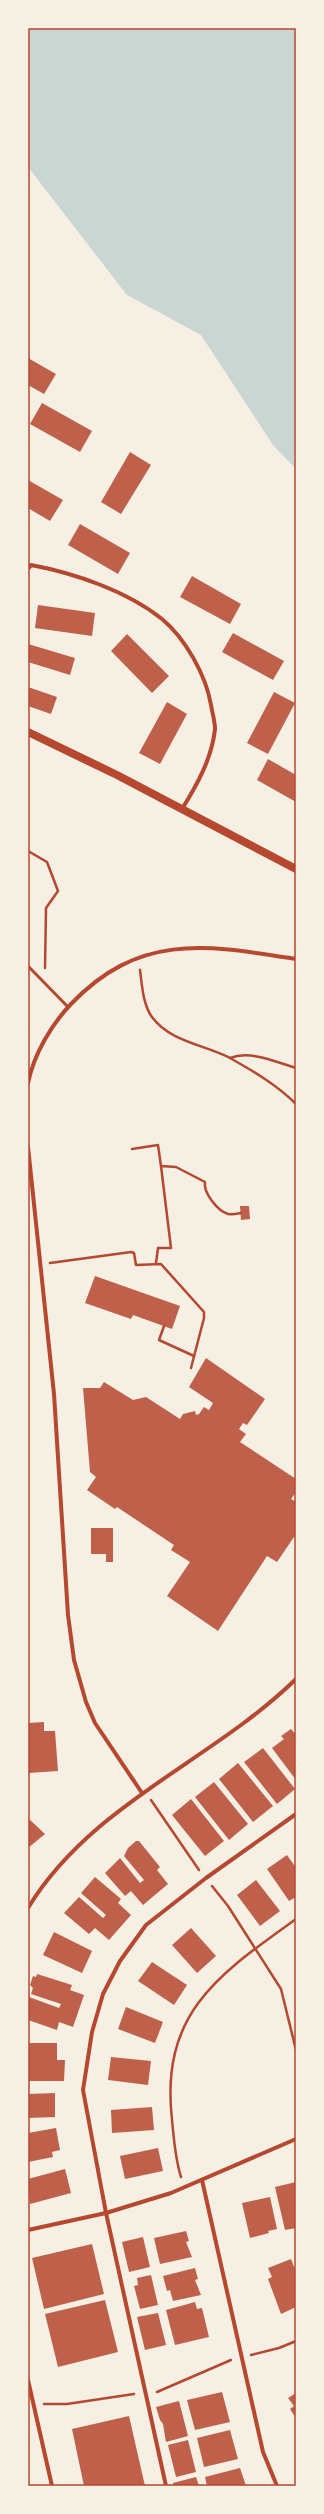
<svg xmlns="http://www.w3.org/2000/svg" width="324" height="2514" viewBox="0 0 324 2514" font-family="Jost,sans-serif">
	<style>
		.water { fill: #c9d6d2 }
		.building { fill: #bf614a }
		.lines { fill: none; stroke-linecap: round; stroke-linejoin: round }
		.path { stroke: #b5482f; stroke-width: 2.5 }
		.service { stroke: #b5482f; stroke-width: 3 }
		.minor { stroke: #b5482f; stroke-width: 4 }
		.secondary { stroke: #b5482f; stroke-width: 8 }
		.neatline { fill: none; stroke: #b5482f; stroke-width: 1.5 }
	</style>
	<rect width="100%" height="100%" fill="#f6efe4"/>
	<path class="water" d="M28 28H296V469L273 445 201 335 127 295 28 167Z"/>
	<g class="building">
		<path d="M28 358 56 374 44 394 28 385Z"/>
		<path d="M42 403 92 431 80 452 30 424Z"/>
		<path d="M130 452 151 465 121 514 101 502Z"/>
		<path d="M28 480 63 500 50 521 28 508Z"/>
		<path d="M80 524 130 553 118 574 68 545Z"/>
		<path d="M192 576 241 604 230 624 180 597Z"/>
		<path d="M38 605 95 613 92 636 35 628Z"/>
		<path d="M233 633 284 661 273 680 222 652Z"/>
		<path d="M127 634 169 676 152 693 111 651Z"/>
		<path d="M28 644 75 658 70 675 28 662Z"/>
		<path d="M28 687 57 697 51 714 28 706Z"/>
		<path d="M274 692 295 703 268 754 247 743Z"/>
		<path d="M167 702 187 714 160 764 139 753Z"/>
		<path d="M268 759 296 775V802L257 780Z"/>
		<path d="M240 1206H249L250 1219 241 1220Z"/>
		<path d="M95 1276 180 1306 172 1329 133 1315 131 1319 85 1303Z"/>
		<path d="M206 1358 265 1399 247 1425 243 1423 239 1429 246 1434 240 1442 296 1479V1492L291 1499 296 1502V1534L277 1562 267 1556 218 1631 167 1596 190 1562 171 1550 174 1545 117 1507 115 1509 87 1490 96 1477 90 1472 83 1388H100L104 1382 133 1400 146 1397 180 1419 183 1414 195 1411 196 1415 199 1414 204 1407 209 1410 213 1403 189 1387Z"/>
		<path d="M91 1528H113V1562H106V1554H91Z"/>
		<path d="M44 1722V1731H55L58 1771 28 1773V1723Z"/>
		<path d="M291 1729 296 1735V1780L272 1748 284 1739 281 1736Z"/>
		<path d="M263 1748 295 1789 277 1804 244 1762Z"/>
		<path d="M238 1763 273 1806 253 1822 219 1779Z"/>
		<path d="M214 1782 248 1824 229 1840 195 1797Z"/>
		<path d="M191 1799 224 1841 205 1856 172 1815Z"/>
		<path d="M28 1818 45 1834 28 1848Z"/>
		<path d="M136 1841H139L160 1867 157 1870 168 1884 143 1905 131 1891 125 1896 105 1873 120 1858 140 1883 144 1880 124 1856 128 1848Z"/>
		<path d="M287 1855 296 1868V1897L289 1901 267 1869Z"/>
		<path d="M95 1877 121 1899 118 1903 131 1915 109 1940 95 1928 89 1934 64 1913 79 1897 103 1918 106 1915 81 1893Z"/>
		<path d="M256 1880 280 1911 260 1926 237 1895Z"/>
		<path d="M191 1928 216 1956 197 1973 172 1945Z"/>
		<path d="M54 1932 92 1951 82 1973 43 1955Z"/>
		<path d="M152 1962 187 1985 174 2005 138 1981Z"/>
		<path d="M37 1974 72 1985 70 1990 84 1995 73 2027 59 2022 57 2030 28 2020 29 1997 59 2008 61 2004 31 1994 33 1988 30 1985 33 1976 36 1977Z"/>
		<path d="M126 2007 163 2022 155 2043 118 2029Z"/>
		<path d="M28 2043H57V2060H65L64 2081H28Z"/>
		<path d="M111 2057 151 2061 148 2085 108 2080Z"/>
		<path d="M55 2093V2117L28 2118V2094Z"/>
		<path d="M152 2107 154 2130 112 2133 111 2110Z"/>
		<path d="M56 2128 60 2150 52 2152 53 2157 28 2162V2133Z"/>
		<path d="M158 2148 163 2171 125 2179 120 2156Z"/>
		<path d="M65 2169 71 2193 30 2204 28 2179Z"/>
		<path d="M296 2182V2228L285 2230 275 2187Z"/>
		<path d="M270 2197 277 2229 268 2231 269 2233 250 2238 242 2203Z"/>
		<path d="M186 2231 189 2241 186 2242 192 2257 160 2264 154 2238Z"/>
		<path d="M143 2237 150 2267 129 2272 122 2242Z"/>
		<path d="M92 2244 104 2294 44 2309 32 2258Z"/>
		<path d="M291 2259 296 2272V2307L281 2314 268 2279 272 2277 268 2268Z"/>
		<path d="M195 2268 198 2279 195 2280 201 2295 173 2301 170 2290 167 2291 163 2276Z"/>
		<path d="M151 2275 158 2305 140 2309 134 2286 138 2285 137 2278Z"/>
		<path d="M105 2300 118 2352 58 2367 45 2314Z"/>
		<path d="M195 2302 197 2309 202 2308 209 2337 175 2345 166 2310Z"/>
		<path d="M158 2313 166 2345 145 2350 137 2317Z"/>
		<path d="M222 2392 230 2422 195 2430 187 2400Z"/>
		<path d="M296 2393V2418L290 2409 294 2406 288 2398Z"/>
		<path d="M179 2401 188 2436 166 2442 163 2424 160 2420 156 2407Z"/>
		<path d="M129 2416 145 2486H84L72 2429Z"/>
		<path d="M230 2430 238 2459 204 2467 197 2438Z"/>
		<path d="M188 2440 196 2472 176 2477 168 2445Z"/>
		<path d="M240 2468 246 2486H207L205 2477Z"/>
		<path d="M196 2477 199 2486H173V2483Z"/>
	</g>
	<g class="lines">
		<g class="path">
			<path d="M28 851 47 862 58 891 46 908 45 968"/>
			<path d="M140 970C142 985 143 1005 152 1017 170 1042 206 1045 230 1058 253 1071 277 1085 296 1104"/>
			<path d="M230 1058C250 1050 276 1062 296 1068"/>
			<path d="M132 1149 158 1145 161 1166"/>
			<path d="M50 1263 131 1252 134 1253 136 1265 161 1264 204 1312V1318L191 1368"/>
			<path d="M156 1263 158 1248H171L161 1166 176 1167 205 1182C203 1193 218 1211 228 1214 232 1215 236 1214 241 1213"/>
			<path d="M164 1326 159 1340 194 1356"/>
			<path d="M151 1800 199 1870"/>
			<path d="M212 1886 228 1906 281 1989 296 2050"/>
			<path d="M181 2177C175 2158 174 2140 172 2120 160 2013 218 1975 296 1919"/>
			<path d="M251 2355 279 2348 296 2341"/>
			<path d="M157 2392 231 2360"/>
			<path d="M44 2404H67L134 2394"/>
		</g>
		<path class="service" d="M28 966 68 1007"/>
		<g class="minor">
			<path d="M28 569 31 565C74 573 127 591 162 619 185 638 206 675 211 705 212 712 215 721 215 729 212 758 197 785 182 809"/>
			<path d="M28 1083C34 1054 51 1025 71 1004 140 932 207 945 296 959"/>
			<path d="M28 1147 54 1394 68 1615 74 1660 86 1702 95 1723 142 1793"/>
			<path d="M28 1908C91 1804 212 1761 296 1679"/>
			<path d="M202 2180 263 2452 277 2486"/>
			<path d="M28 2230 106 2213 171 2193 296 2139"/>
			<path d="M28 2380 52 2486"/>
			<path d="M166 2486 106 2213 83 2090 92 2032 103 1994 120 1961 146 1925 206 1878 296 1814"/>
		</g>
		<path class="secondary" d="M28 732 117 775 296 869"/>
	</g>
	<rect width="324" height="2514" fill="none" stroke="#f6efe4" stroke-width="58"/>
	<rect x="29" y="29" width="266" height="2456" class="neatline"/>
</svg>
